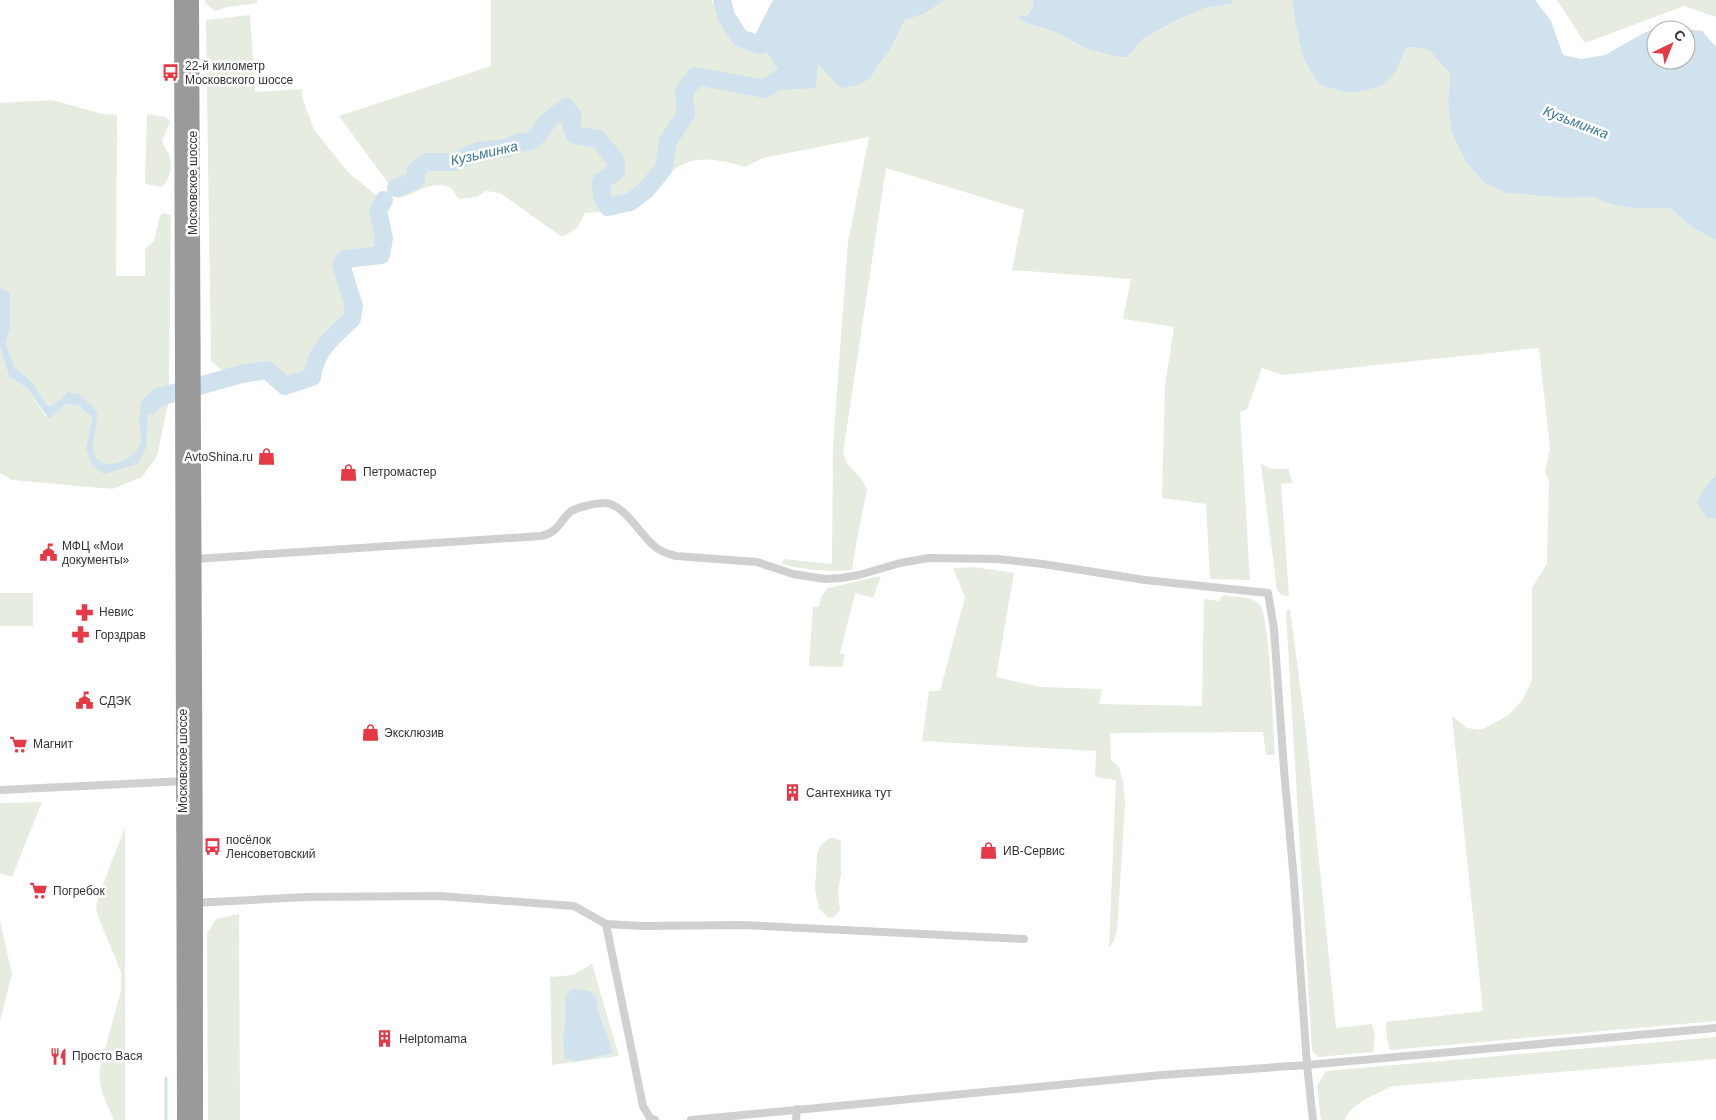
<svg xmlns="http://www.w3.org/2000/svg" width="1716" height="1120" viewBox="0 0 1716 1120" font-family="Helvetica,sans-serif">
	<style>
		.green { fill: #e6ecdf }
		.water { fill: #cfe2ee; fill-rule: evenodd }
		.lines { fill: none; stroke-linecap: round; stroke-linejoin: round }
		.stream { stroke: #cfe2ee; stroke-width: 3 }
		.river { stroke: #cfe2ee; stroke-width: 18 }
		.street { stroke: #d0d0d0; stroke-width: 8 }
		.highway { stroke: #9a9a9a; stroke-width: 14 }
		.labels { text-anchor: middle; dominant-baseline: central; stroke-width: 5; stroke-linejoin: round; paint-order: stroke }
		.poi-label { font-size: 12px; fill: #333; stroke: #fff; text-anchor: start }
		.street-label { font-size: 12px; fill: #333; stroke: #fff }
		.water-label { font-size: 14px; font-style: italic; fill: #3f7597; stroke: #fff }
	</style>
	<rect width="100%" height="100%" fill="#fff"/>
	<g class="green">
		<path d="M205 0H257V3L227 7 215 11 205 3Z"/>
		<path d="M491 0H711L718 12 728 4 733 20 731 28 738 30C743 41 757 45 765 54L762 45 779 71 781 90 818 64 836 84 871 78 877 66 889 52 905 20 922 15 945 0H1033V7L1028 15 1018 17 1027 23 1058 33 1086 49 1127 57 1144 38 1175 21 1205 8 1231 4 1234 0H1292L1296 27 1303 58 1319 85 1349 93 1396 72 1407 47 1428 49 1450 74 1448 104 1451 131 1507 193 1567 198 1592 197 1610 204 1631 208H1670L1693 228 1716 240V474L1702 492 1707 518 1716 519V1021L1390 1050 1387 1039 1386 1022 1483 1011 1452 716 1467 728 1481 730 1509 715 1523 699 1532 680V588L1547 564 1549 482 1545 472 1550 448 1539 348 1283 375 1262 368 1247 409 1240 412 1250 580 1210 579 1206 504 1162 498 1165 385 1174 327 1123 319 1131 279 1012 270 1024 210 886 168 843 453 848 465 861 478 867 489 856 544 852 570C832 572 801 570 782 564L784 559 832 564 833 446 848 242 869 137 763 158 745 167C722 160 695 153 674 170 661 181 654 198 638 206 624 214 600 211 585 213L577 228 562 237 500 193 486 191 476 197 459 199C456 196 454 191 452 189 435 177 414 195 399 198L339 116 491 66Z"/>
		<path d="M1557 0H1716V17L1684 6 1585 43Z"/>
		<path d="M250 15 255 92 302 89 303 100 314 130 348 172 377 196 373 213 378 238V245C363 255 349 246 335 260L336 273 348 312C342 322 337 323 329 330 323 335 318 346 314 353 309 363 309 378 295 378 286 379 277 367 270 362L224 372 211 361 206 20Z"/>
		<path d="M52 100 102 114 117 115 116 276H145V249L154 241 160 215 165 213 171 215 169 390 157 393 139 420C140 428 143 439 139 447 131 462 98 476 93 450 91 440 98 423 97 411L78 393 67 392 61 399 51 406 46 405 30 380 15 368 6 343 10 329 5 289 0 288V103Z"/>
		<path d="M147 114 166 117 170 122 162 141C164 147 168 151 170 156 173 166 170 180 162 187L145 184Z"/>
		<path d="M0 346 9 377 27 388 44 414 49 419 66 404 79 406 92 417 86 448 104 474 147 446 148 412 160 401 169 400 157 456 142 477 112 489 12 480 0 473Z"/>
		<path d="M1261 464 1272 469H1289L1292 483 1281 484 1289 596 1282 595 1277 590Z"/>
		<path d="M973 567 1014 573 996 677 1041 687 1102 689 1099 704 1202 706 1204 599 1219 601 1223 595C1234 597 1253 596 1260 605 1270 618 1273 732 1275 755H1266L1263 732 1110 733 1111 760 1119 767 1123 782 1125 804 1117 931 1114 941 1109 948 1116 780 1095 777 1096 751 922 741 929 691H940L965 597 953 568Z"/>
		<path d="M881 576 873 598 855 593 840 653 845 655 842 667 809 666 813 607 819 606 822 595 828 588Z"/>
		<rect x="0" y="593" width="33" height="33"/>
		<path d="M1290 609 1306 732 1336 1028 1372 1024 1375 1037 1373 1052 1319 1057 1312 1051 1286 612Z"/>
		<path d="M42 802 12 877 0 873V803Z"/>
		<path d="M125 827V1120H114C106 1102 97 1087 100 1067L121 991V972L99 919 96 907 99 895Z"/>
		<path d="M830 838H834L841 841V874L838 891 840 910 834 917 829 918 819 909 815 890 817 855 820 846Z"/>
		<path d="M239 914 240 1120H208L207 934 216 919Z"/>
		<path d="M0 921 12 974 0 1022Z"/>
		<path d="M592 964 619 1056 552 1065 550 977 573 975Z"/>
		<path d="M1716 1037V1059L1393 1086C1378 1093 1350 1104 1345 1120H1321L1317 1086 1326 1071Z"/>
	</g>
	<g class="water">
		<path d="M785 0H945L922 15 905 20 889 52 877 66 871 78 858 85 843 88 836 84 818 64 816 88 781 90 779 71 762 45Z"/>
		<path d="M1033 0H1234L1231 4 1205 8 1175 21 1144 38 1127 57H1120L1086 49 1058 33 1027 23 1017 17 1028 15 1033 7Z"/>
		<path d="M1292 0H1535L1551 21 1563 55 1581 59 1605 55 1646 32 1663 26 1702 31 1716 47V240L1693 228 1670 208H1631L1610 204 1592 197 1567 198 1507 193 1485 183 1466 162 1451 131 1448 104 1450 74 1428 49 1407 47 1396 72 1379 87 1349 93 1319 85 1303 58 1296 27ZM1656 30H1686V60H1656Z"/>
		<path d="M0 288 5 289 10 295V329L6 343 15 368 30 380 47 405 51 406 61 399 67 392 78 393 97 411C98 424 92 440 93 450 98 474 129 463 138 448 143 440 140 430 139 421 139 416 140 410 141 405L157 393 169 390V400L160 401 148 412 147 446 137 464 104 474 92 465 86 448 92 417 79 406 66 404 49 419 27 388 9 377 0 346Z"/>
		<path d="M1716 474V519L1707 518 1697 502 1702 492Z"/>
		<path d="M578 989 590 991 596 997 598 1011 613 1053 578 1061 565 1059 563 1038 565 1025V999L570 990Z"/>
	</g>
	<g class="lines">
		<path class="stream" d="M166 1078V1120"/>
		<g class="river">
			<path d="M722 0 726 16 740 38 760 45 783 0"/>
			<path d="M396 188 416 180V170L426 162H454L478 151 508 148 517 143 531 141 538 135 548 121 566 107 573 116 571 126 575 135 598 139 616 161V171L601 182 602 197 608 207 630 202 646 190 664 168 668 141 686 114 684 92 696 76 765 89 800 64"/>
			<path d="M149 406 159 397 242 374 267 370 285 386 312 377C316 349 333 337 352 319L354 306 341 265 345 259 381 255 384 238 378 211 384 200"/>
		</g>
		<g class="street">
			<path d="M194 559 541 536C559 532 558 523 570 512 574 508 596 503 603 503 621 501 640 533 652 544 659 551 667 554 676 556L757 562 793 574 825 579 841 578 859 575 900 563 929 558 998 559 1043 564 1145 580 1268 593 1274 629 1284 770 1294 881 1307 1065 1313 1120"/>
			<path d="M0 790 186 781"/>
			<path d="M194 903 306 897 439 896 574 906 606 924 641 926 742 925 1024 939"/>
			<path d="M606 924 643 1106 650 1118 655 1120"/>
			<path d="M691 1120 1162 1075 1307 1065 1716 1028"/>
			<path d="M796 1120 797 1109"/>
		</g>
		<g class="highway">
			<path d="M181 0 184 1120"/>
			<path d="M192 0 196 903V1120"/>
		</g>
	</g>
	<defs>
		<symbol id="bus-bare" viewBox="-9 -9 18 18"><path d="M-5-6H5V4H4V6H2V4H-2V6H-4V4H-5ZM-3.5-4V0h7V-4ZM-3.5 1.2v1.5H-2V1.2ZM2 1.2v1.5H3.5V1.2Z" fill="#e63946" stroke="#fff" stroke-width="2.5" paint-order="stroke"/></symbol>
		<symbol id="shop-bare" viewBox="-9 -9 18 18"><path d="M-5-2.5h2.3a2.7 3.5 0 0 1 5.4 0H5L5.5 6h-11ZM-1.5-2.5h3a1.5 2.3 0 0 0-3 0Z" fill="#e63946" stroke="#fff" stroke-width="2.5" paint-order="stroke"/></symbol>
		<symbol id="civic-bare" viewBox="-9 -9 18 18"><path d="M-.6-6.5H3V-4.5H.6V-3L4-1V1h2V6H-6V1h2V-1L-.6-3ZM-1.2 2.5V6h2.4V2.5Z" fill="#e63946" stroke="#fff" stroke-width="2.5" paint-order="stroke"/></symbol>
		<symbol id="pharmacy-bare" viewBox="-9 -9 18 18"><path d="M-2-6h4v4h4v4h-4v4h-4v-4h-4v-4h4Z" fill="#e63946" stroke="#fff" stroke-width="2.5" paint-order="stroke"/></symbol>
		<symbol id="supermarket-bare" viewBox="-9 -9 18 18"><path d="M-6-5.5h2.5l.6 2H6L4.5 2H-2.5L-4.4-4H-6ZM-1.5 3.2a1.3 1.3 0 1 0 .1 0ZM3 3.2a1.3 1.3 0 1 0 .1 0Z" fill="#e63946" stroke="#fff" stroke-width="2.5" paint-order="stroke"/></symbol>
		<symbol id="building-bare" viewBox="-9 -9 18 18"><path d="M-4-6H4V6H1V3H-1V6H-4ZM-2.5-4.3h1.7v1.8h-1.7ZM.8-4.3h1.7v1.8H.8ZM-2.5-1h1.7V.8h-1.7ZM.8-1h1.7V.8H.8Z" fill="#e63946" stroke="#fff" stroke-width="2.5" paint-order="stroke"/></symbol>
		<symbol id="restaurant-bare" viewBox="-9 -9 18 18"><path d="M-5-6h1v4h1v-4h1v4h1v-4h1v5L-1.5 .5V6h-2V.5L-5-1ZM5-6V6H3V1.5H1.5Q1.5-4 5-6Z" fill="#e63946" stroke="#fff" stroke-width="2.5" paint-order="stroke"/></symbol>
	</defs>
	<g fill-rule="evenodd">
		<use href="#bus-bare" x="158" y="60" width="25" height="25"/>
		<use href="#shop-bare" x="254" y="444" width="25" height="25"/>
		<use href="#shop-bare" x="336" y="460" width="25" height="25"/>
		<use href="#civic-bare" x="36" y="540" width="25" height="25"/>
		<use href="#pharmacy-bare" x="72" y="600" width="25" height="25"/>
		<use href="#pharmacy-bare" x="68" y="622" width="25" height="25"/>
		<use href="#civic-bare" x="72" y="688" width="25" height="25"/>
		<use href="#shop-bare" x="358" y="720" width="25" height="25"/>
		<use href="#supermarket-bare" x="6" y="732" width="25" height="25"/>
		<use href="#building-bare" x="780" y="780" width="25" height="25"/>
		<use href="#bus-bare" x="200" y="834" width="25" height="25"/>
		<use href="#shop-bare" x="976" y="838" width="25" height="25"/>
		<use href="#supermarket-bare" x="26" y="878" width="25" height="25"/>
		<use href="#building-bare" x="372" y="1026" width="25" height="25"/>
		<use href="#restaurant-bare" x="46" y="1044" width="25" height="25"/>
	</g>
	<g class="labels">
		<g class="poi-label">
			<text x="185" y="66">22-й километр<tspan x="185" dy="14">Московского шоссе</tspan></text>
			<text x="253" y="457" text-anchor="end">AvtoShina.ru</text>
			<text x="363" y="472">Петромастер</text>
			<text x="62" y="546">МФЦ «Мои<tspan x="62" dy="14">документы»</tspan></text>
			<text x="99" y="612">Невис</text>
			<text x="95" y="635">Горздрав</text>
			<text x="99" y="701">СДЭК</text>
			<text x="384" y="733">Эксклюзив</text>
			<text x="33" y="744">Магнит</text>
			<text x="806" y="793">Сантехника тут</text>
			<text x="226" y="840">посёлок<tspan x="226" dy="14">Ленсоветовский</tspan></text>
			<text x="1003" y="851">ИВ-Сервис</text>
			<text x="53" y="891">Погребок</text>
			<text x="399" y="1039">Helptomama</text>
			<text x="72" y="1056">Просто Вася</text>
		</g>
		<g class="street-label">
			<text transform="translate(193 183) rotate(-90)">Московское шоссе</text>
			<text transform="translate(183 761) rotate(-90)">Московское шоссе</text>
		</g>
		<g class="water-label">
			<text transform="translate(1576 122) rotate(21)">Кузьминка</text>
			<text transform="translate(484 153) rotate(-13)">Кузьминка</text>
		</g>
	</g>
	<g transform="translate(1671 45) rotate(43)"><circle r="24" fill="#ffffff" stroke="#adadad"/>
	<path d="M0-4L9 19L0 12L-9 19Z" fill="#e63946"/>
	<text y="-8" font-size="14" font-weight="bold" text-anchor="middle" fill="#333333">С</text>
	</g>
</svg>
